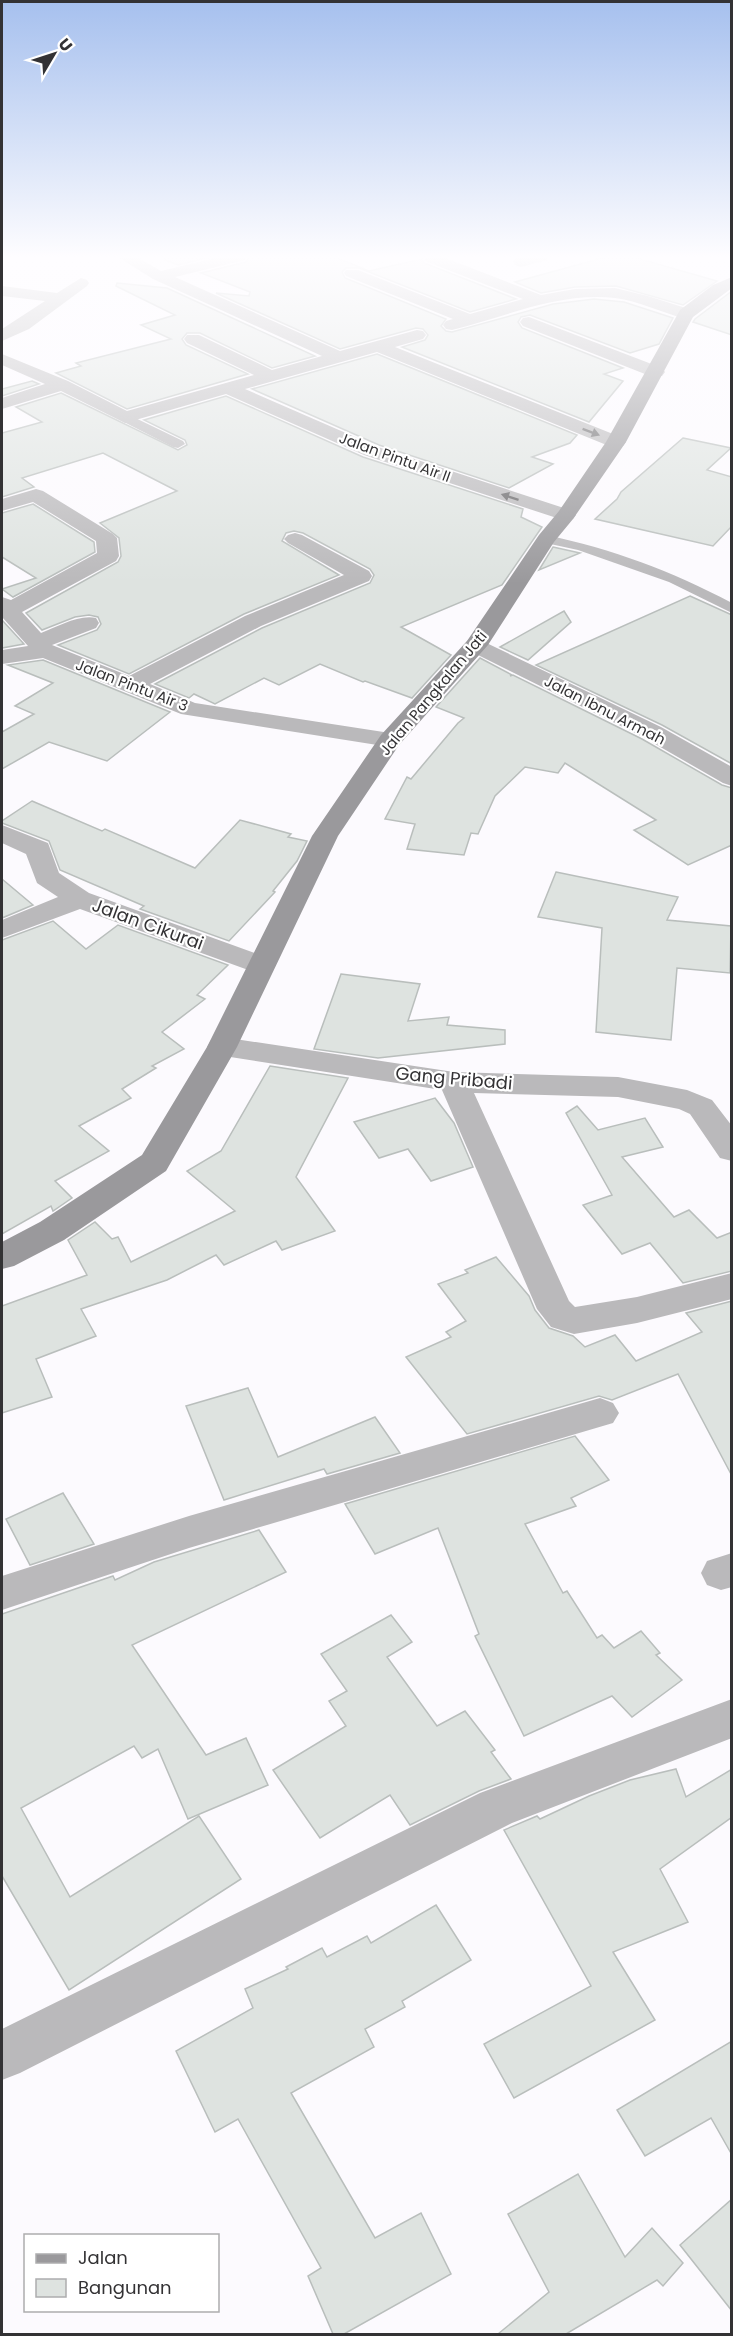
<svg xmlns="http://www.w3.org/2000/svg" width="733" height="2336" viewBox="0 0 733 2336" font-family="Poppins,sans-serif">
	<style>
		.building { fill: #dee3e0; stroke: #b9bebc; stroke-width: 1.5 }
		.lines { fill: none; stroke-linecap: round; stroke-linejoin: round }
		.service { fill: #bab9bb; fill-rule: evenodd }
		.minor { fill: #bab9bb; fill-rule: evenodd }
		.tertiary { fill: #bab9bb; fill-rule: evenodd }
		.secondary { fill: #9a999c; fill-rule: evenodd }
		.oneway { fill: #69686a }
		.labels { text-anchor: middle; dominant-baseline: central; stroke-width: 4.5; stroke-linejoin: round; paint-order: stroke }
		.far-street-label { font-size: 15px; fill: #333234; stroke: #fff }
		.street-label { font-size: 18px; fill: #333234; stroke: #fff }
	</style>
	<rect width="100%" height="100%" fill="#fcfafe"/>
	<g class="building">
		<path d="M166 257H210L178 265 165 260Z"/>
		<path d="M249 257H335L369 271 422 259 424 263 516 299 470 312 359 268H346L342 272 345 278 446 319 441 326 446 331 452 332 553 304 594 299 624 302 673 318 659 344 630 353 530 315 521 317 518 322 522 328 623 368 604 374 623 381 589 422 402 347 425 340 428 335 423 329 416 328 340 349 216 293 249 296 250 292 201 273 246 262Z"/>
		<path d="M606 257H633L717 281 683 305 616 286 575 287 541 293 515 282Z"/>
		<path d="M117 283 167 288 315 356 272 368 200 333H187L182 339 186 345 248 374 127 409 56 373 81 366 76 363 171 339 141 325 175 315 116 286Z"/>
		<path d="M732 291V335L693 322 695 319Z"/>
		<path d="M377 354 577 435 570 443 532 457 553 464 509 488 379 445 252 389Z"/>
		<path d="M32 381 39 384 2 396V389Z"/>
		<path d="M61 393 178 450 187 445 185 440 144 420 226 396 363 457 523 509 521 517 542 527 502 585 401 627 451 655 412 698 365 681 363 682 320 664 279 685 264 678 215 704 194 694 189 698 155 684 262 628 370 583 374 575 370 569 303 533 294 531 286 533 282 541 339 575 244 614 129 674 58 645 97 630 101 624 98 617 89 615 75 617 42 630 26 613 118 562 121 556 119 538 100 523 177 491 103 453 22 478 34 487 2 497V433L42 422 16 407Z"/>
		<path d="M683 438 731 448 707 470 732 477V526L713 546 595 519 617 499 621 492Z"/>
		<path d="M33 504 94 542 95 552 13 597 2 589 36 578 2 557V513Z"/>
		<path d="M553 547 580 553 539 570Z"/>
		<path d="M690 596 732 615V764L662 725 536 665Z"/>
		<path d="M564 611 571 622 528 660 500 647Z"/>
		<path d="M2 620 24 644 2 648Z"/>
		<path d="M480 658 512 675 510 676 513 675 642 739 722 785 732 788V845L688 865 634 830 656 820 565 763 558 773 525 767 495 796 478 834 471 833 464 855 407 849 415 824 385 819 407 777 411 779 458 723 464 718 436 707Z"/>
		<path d="M43 660 170 712 107 761 49 742 2 769V732L34 714 15 706 53 683 8 665Z"/>
		<path d="M32 801 102 831 105 829 195 868 240 820 291 834 288 837 307 841 297 861 273 891 275 892 229 941 140 909 144 906 60 870 49 841 2 823V821Z"/>
		<path d="M556 872 678 897 667 920 731 926 730 973 677 968 671 1040 596 1032 602 928 538 917Z"/>
		<path d="M2 879 33 905 2 918Z"/>
		<path d="M53 921 86 949 118 925 228 965 197 995 205 999 162 1032 184 1049 152 1066 156 1068 122 1089 131 1098 79 1126 109 1151 55 1181 72 1198 53 1211 51 1206 2 1234V940Z"/>
		<path d="M341 974 420 984 408 1021 449 1017 447 1025 505 1030V1044L378 1058 314 1049Z"/>
		<path d="M270 1066 348 1078 296 1177 335 1231 282 1250 276 1241 224 1265 216 1255 167 1280 81 1309 96 1336 36 1359 52 1397 2 1413V1306L87 1275 68 1240 95 1222 112 1239 118 1237 131 1262 235 1211 187 1171 221 1151Z"/>
		<path d="M435 1098 454 1123 473 1167 431 1181 408 1149 379 1158 354 1122Z"/>
		<path d="M577 1106 598 1130 645 1118 663 1147 622 1157 674 1217 689 1210 717 1238 732 1232V1271L683 1283 650 1243 622 1254 583 1205 612 1195 566 1113Z"/>
		<path d="M496 1257 529 1296 535 1310 549 1328 573 1336 585 1347 615 1335 636 1361 702 1332 686 1313 732 1301V1476L678 1374 612 1400 599 1396 467 1434 406 1357 451 1337 446 1332 466 1321 438 1284 468 1273 465 1270Z"/>
		<path d="M248 1388 278 1457 375 1417 400 1453 327 1474 324 1469 224 1500 186 1406Z"/>
		<path d="M575 1436 609 1480 571 1498 576 1506 525 1524 563 1593 567 1591 597 1638 602 1635 614 1648 641 1631 660 1653 656 1655 682 1680 632 1717 612 1696 524 1736 475 1636 479 1634 438 1528 375 1554 345 1504Z"/>
		<path d="M63 1493 94 1544 30 1565 6 1519Z"/>
		<path d="M259 1530 286 1572 132 1645 206 1755 246 1738 268 1785 188 1819 158 1749 142 1758 134 1746 21 1808 70 1897 199 1816 241 1879 69 1990 2 1876V1614L113 1576 115 1580 154 1562Z"/>
		<path d="M391 1615 412 1642 387 1657 437 1726 465 1711 495 1750 491 1752 511 1779 479 1791 410 1825 390 1795 320 1838 273 1770 346 1726 329 1701 347 1691 321 1654Z"/>
		<path d="M676 1769 686 1797 732 1769V1817L660 1869 688 1922 613 1952 655 2020 514 2098 484 2044 591 1986 504 1830 537 1816 540 1819 589 1796 630 1780Z"/>
		<path d="M436 1905 471 1960 402 2001 405 2007 365 2029 374 2047 291 2093 375 2238 421 2213 451 2274 344 2334H333L308 2276 321 2268 238 2119 215 2132 176 2051 253 2008 245 1989 288 1969 286 1967 322 1948 327 1957 367 1936 371 1943Z"/>
		<path d="M732 2041V2155L711 2118 645 2156 617 2110Z"/>
		<path d="M578 2174 625 2257 652 2228 683 2263 663 2286 657 2280 566 2334H498L549 2292 508 2214Z"/>
		<path d="M732 2199V2311L680 2245Z"/>
	</g>
	<g class="lines">
		<g class="service">
			<path d="M125 413 183 441 185 444 178 448 173 447 120 420 119 417Z"/>
			<path d="M546 535C613 549 671 571 732 603V613L669 582 578 550 541 542 539 539 541 536Z"/>
		</g>
		<g class="minor">
			<path d="M118 257H137L161 271 219 257H247L245 260 175 277 340 351 417 330 423 331 426 335 423 339 395 347 623 438 626 442 623 446H609L377 352 245 389 378 447 573 511 576 515 573 519 566 521 364 455 226 394 125 423 61 391 2 409V398L45 384 2 365V354L68 381 127 411 254 375 187 343 184 339 187 335H199L272 370 322 356 153 279Z"/>
			<path d="M424 257H443L541 295 575 289 615 288 648 296 692 310 694 314 692 318 686 319C662 313 640 301 615 298 558 292 505 317 452 330L446 329 443 325 446 321 453 319 346 276 344 273 346 270H358L470 314 523 299 425 261Z"/>
			<path d="M522 257H549L547 260 521 267 515 265 513 262 515 259Z"/>
			<path d="M81 278 87 280 89 283 87 286 29 329 2 341V329L45 301 2 296V286L57 293Z"/>
			<path d="M529 317 662 368 665 372 662 376H650L523 326 520 322 523 318Z"/>
			<path d="M36 489 43 491 113 534 117 538 119 556 116 561 22 612 41 633C57 627 79 614 96 618L99 623 96 628 52 645 129 676 245 616 344 575 288 543 284 539 288 535 295 533 302 535 369 571 372 576 369 581 261 626 150 684 195 703 390 733 399 735 402 740 399 745 390 747 181 714 43 658 2 664V650L28 646 2 617V597L11 600 97 553 96 541 33 502 2 511V499Z"/>
			<path d="M2 825 48 843 59 873 89 893 271 959 276 965 271 971 261 974 251 971 80 909 2 938V920L58 897 37 883 26 854 2 843Z"/>
			<path d="M222 1037 454 1072 618 1077 687 1090 712 1100 732 1126V1161L720 1158 690 1114 679 1109 618 1097 474 1093 569 1301 575 1307 637 1297 732 1273V1299L637 1323 574 1334 551 1327 537 1309 442 1090 211 1054 207 1047 211 1040Z"/>
			<path d="M600 1398 613 1403 619 1413 613 1423 189 1548 2 1610V1576L189 1516Z"/>
			<path d="M732 1553V1587L721 1590 707 1585 701 1573 707 1561Z"/>
			<path d="M732 1699V1738L512 1823 20 2073 2 2080V2029L480 1793Z"/>
		</g>
		<path class="tertiary" d="M476 638 661 727 732 767V786L723 783 643 737 468 650 464 645 468 640Z"/>
		<path class="secondary" d="M732 277V288L693 317 626 442 573 519 554 542 488 645 399 745 338 836 237 1047 166 1171 64 1240 14 1266 2 1269V1242L40 1222 142 1155 207 1047 312 836 381 735 467 641 539 535 559 511 606 442 680 310 713 285Z"/>
	</g>
	<defs><path id="oneway-solid" d="M-6-.8H1V-3.2L6.5 0L1 3.2V.8H-6Z" transform="scale(1.5)"/></defs>
	<g class="oneway">
		<use href="#oneway-solid" transform="translate(591 432) rotate(21)"/>
		<use href="#oneway-solid" transform="translate(510 497) rotate(-162)"/>
	</g>
	<linearGradient id="sky" x2="0" y2="1"><stop stop-color="#a6c0ee"/><stop offset="0.44" stop-color="#fefdff"/><stop offset="1" stop-color="#fefdff" stop-opacity="0"/></linearGradient>
	<rect width="733" height="584" fill="url(#sky)"/>
	<g class="labels">
		<g class="far-street-label">
			<text transform="translate(395 457) rotate(20)">Jalan Pintu Air II</text>
			<text transform="translate(132 685) rotate(21)">Jalan Pintu Air 3</text>
			<text transform="translate(433 693) rotate(-50)">Jalan Pangkalan Jati</text>
			<text transform="translate(605 710) rotate(27)">Jalan Ibnu Armah</text>
		</g>
		<g class="street-label">
			<text transform="translate(148 924) rotate(20)">Jalan Cikurai</text>
			<text transform="translate(454 1078) rotate(5)">Gang Pribadi</text>
		</g>
	</g>
	<rect width="733" height="2336" fill="none" stroke="#333234" stroke-width="6"/>
	<rect x="24" y="2234" width="195" height="78" fill="#ffffff" stroke="#adadae" stroke-width="1.5"/>
	<rect x="36" y="2254" width="30" height="9" fill="#9a999c" stroke="#adadae" stroke-width="1.5"/>
	<text x="78" y="2264" font-size="18" fill="#333234">Jalan</text>
	<rect x="36" y="2279" width="30" height="18" fill="#dee3e0" stroke="#adadae" stroke-width="1.5"/>
	<text x="78" y="2294" font-size="18" fill="#333234">Bangunan</text>
	<g transform="translate(54 54) rotate(51)" stroke="#ffffff" stroke-width="4.5" paint-order="stroke">
	<path d="M0-4.5L10 22L0 15L-10 22Z" fill="#333234"/>
	<text y="-9" font-size="16" font-weight="bold" text-anchor="middle" fill="#333234">U</text>
	</g>
</svg>
